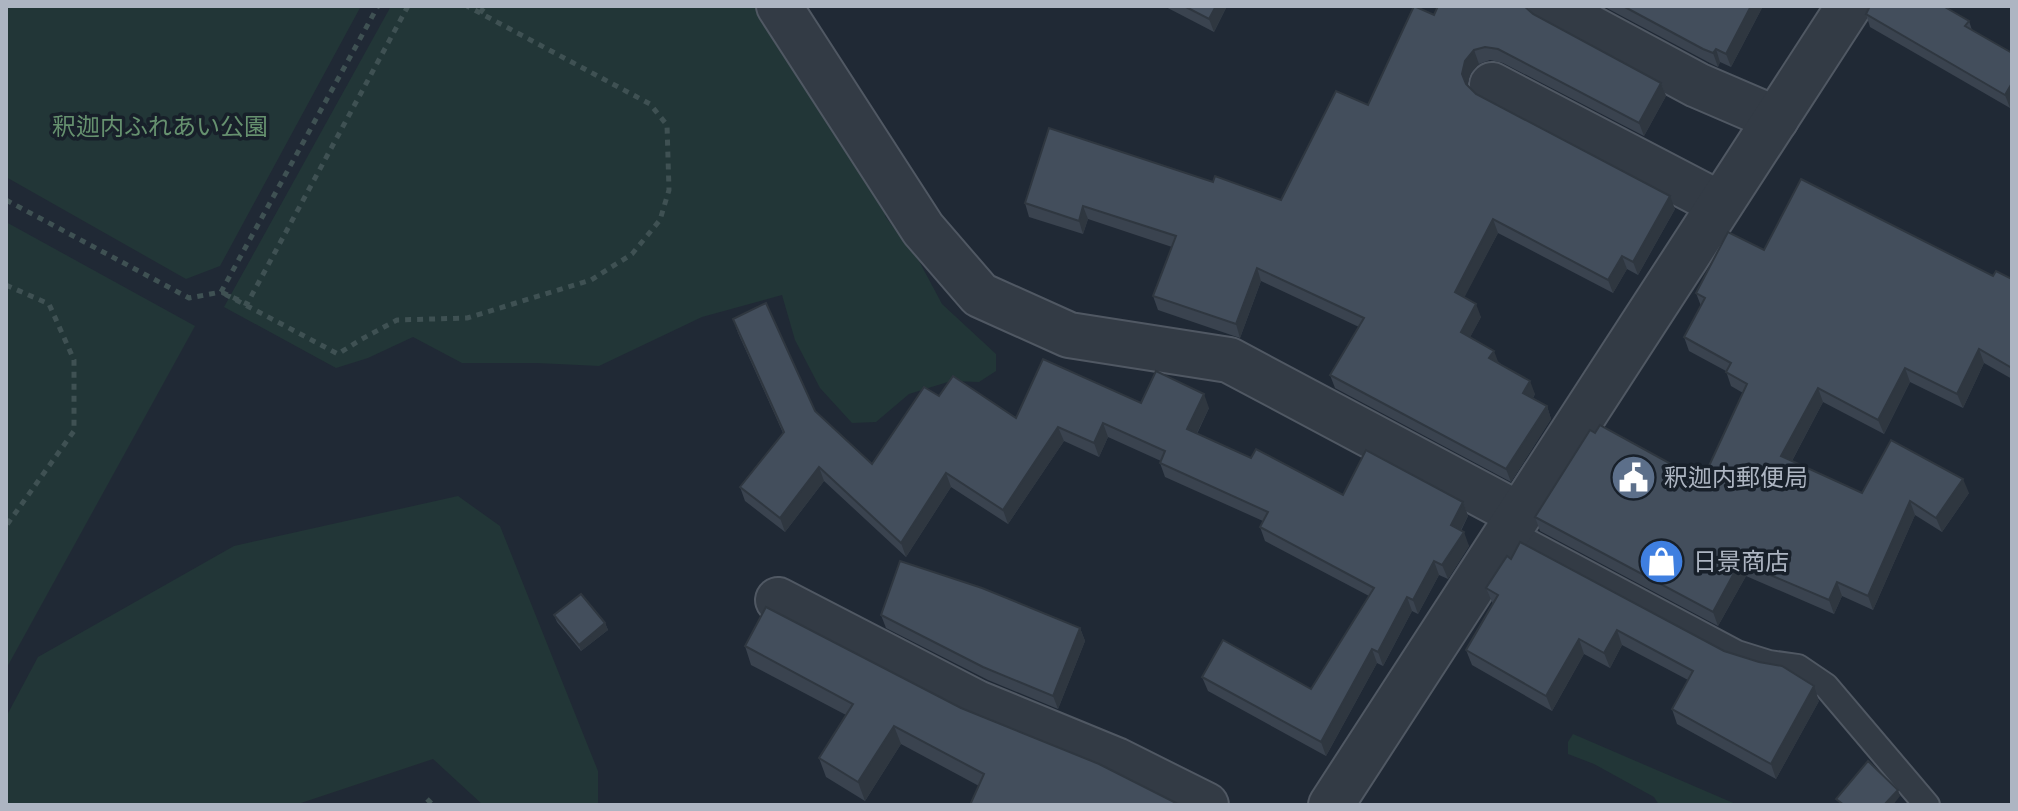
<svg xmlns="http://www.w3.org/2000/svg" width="2018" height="811" viewBox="0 0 2018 811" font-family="'Varela Round','Noto Sans JP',sans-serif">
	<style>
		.green { fill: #223637 }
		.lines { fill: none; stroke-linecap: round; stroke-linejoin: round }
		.service-casing { stroke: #505863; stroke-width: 28 }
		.minor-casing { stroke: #505863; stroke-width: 48 }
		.path { stroke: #3f5153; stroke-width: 5; stroke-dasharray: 6 6; stroke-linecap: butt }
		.service { stroke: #333b45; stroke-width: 24 }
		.minor { stroke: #333b45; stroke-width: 44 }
		.wall { fill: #3a434f }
		.shaded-wall { fill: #2f3740 }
		.building { fill: #434e5c; stroke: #2f3740; stroke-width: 2 }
		.labels { text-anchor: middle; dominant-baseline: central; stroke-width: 7; stroke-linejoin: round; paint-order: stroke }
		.park-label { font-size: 24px; fill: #66916f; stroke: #18202a }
		.poi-label { font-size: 24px; fill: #adb5c2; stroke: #18202a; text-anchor: start }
	</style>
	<rect width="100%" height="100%" fill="#202935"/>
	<g class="green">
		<path d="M6 6H361L220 266 186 279 6 177Z"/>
		<path d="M391 6H756L887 210 885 216 919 261 942 304 996 354V371L979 382 951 381 909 394 876 422 852 423 820 388 795 340 782 295 702 317 599 366 537 363H462L413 337 368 358 336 368 224 307Z"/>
		<path d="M6 222 195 326 6 669Z"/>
		<path d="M458 496 500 526 598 771V805H483L433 759 295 805H6V717L38 657 234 546Z"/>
		<path d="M1573 734 1738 805H1659L1654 797 1594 764 1568 754V742Z"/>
	</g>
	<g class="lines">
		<defs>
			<path id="service" d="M1508 531 1737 653 1769 663 1798 667 1826 686 1927 805"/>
			<g id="minor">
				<path d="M779 6 923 229 980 295 1069 335 1229 360 1518 514"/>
				<path d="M1550 6 1697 85 1776 119"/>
				<path d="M1492 85 1720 204"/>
				<path d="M778 600 977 703 1116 760 1206 805"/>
				<path d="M1331 805 1849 6"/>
			</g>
		</defs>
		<use href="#service" class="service-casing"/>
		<use href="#minor" class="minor-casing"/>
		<g class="path">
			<path d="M408 6 247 304 221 292 338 354 360 340 397 320 467 318 591 280 632 254 660 220 669 190 667 125 650 104 467 6"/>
			<path d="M480 13 485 6"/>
			<path d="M6 200 189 298 221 292 378 6"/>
			<path d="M6 285 49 304 74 360V431L6 526"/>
			<path d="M427 799 433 805"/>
		</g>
		<use href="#service" class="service"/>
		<use href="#minor" class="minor"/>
	</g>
	<g class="wall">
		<path d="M1164 6H1227L1214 32Z"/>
		<path d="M1438 6H1525L1533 14 1661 83 1666 96 1644 136 1503 63 1490 60 1479 64 1470 74 1467 86 1476 94 1675 209 1638 275 1627 269 1613 293 1498 233 1464 297 1481 317 1470 337 1535 394 1533 398 1547 406 1551 419 1511 482 1335 388 1330 375 1359 327 1261 281 1240 338 1158 310 1153 296 1172 247 1088 219 1083 234 1029 217 1025 203 1213 182 1281 200 1368 105 1434 15Z"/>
		<path d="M1603 6H1763L1731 67 1720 62 1718 67 1708 62Z"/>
		<path d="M1866 14 1969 21 1972 30 2012 53V104L2010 108 1870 27Z"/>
		<path d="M1764 250 2012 279V379L1984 363 1963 408 1910 382 1884 434 1823 402 1792 461 1862 493H1969L1942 532 1915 515 1873 610 1842 596 1834 614 1746 576 1718 626 1540 531 1535 517 1702 481 1743 393 1731 386 1726 371 1689 351 1684 337 1701 306 1696 293Z"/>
		<path d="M733 319 815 411 872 464 939 396 1016 418 1141 403 1209 408 1197 434 1251 458 1343 495 1463 502 1468 516 1461 531 1469 546 1448 579 1439 575 1418 614 1412 611 1383 666 1377 663 1326 756 1208 691 1202 677 1311 689 1369 596 1265 541 1260 527 1263 521 1165 477 1160 463 1161 461 1108 437 1099 457 1064 441 1008 524 951 487 906 557 824 481 785 532 745 501 740 487 783 433 738 333Z"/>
		<path d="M1507 556 1819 701 1776 779 1677 724 1672 709 1688 680 1622 645 1610 668 1584 654 1552 711 1472 665 1466 650 1493 604 1486 588Z"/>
		<path d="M554 615 605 623 608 630 581 651 557 622Z"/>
		<path d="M881 615 1080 628 1085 641 1058 709 988 680 886 628Z"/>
		<path d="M745 646 961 708 1099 764 979 786 901 744 865 801 826 777 819 758 846 715 751 665Z"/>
	</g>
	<g class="shaded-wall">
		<path d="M1216 6H1227L1214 32 1209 19Z"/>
		<path d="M1751 6H1763L1731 67 1726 54Z"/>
		<path d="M1716 49 1720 62 1718 67 1713 53Z"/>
		<path d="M1474 50 1479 64 1470 74 1467 87 1462 74 1465 61Z"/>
		<path d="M1661 83 1666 96 1644 136 1639 123Z"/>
		<path d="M2012 83V104L2010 108 2005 95Z"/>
		<path d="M1670 196 1675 209 1638 275 1633 262Z"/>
		<path d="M1083 206 1088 219 1083 234 1079 221Z"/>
		<path d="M1493 219 1498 233 1460 306 1455 292Z"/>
		<path d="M1622 256 1627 269 1613 293 1608 280Z"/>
		<path d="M1257 268 1261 281 1240 338 1236 324Z"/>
		<path d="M1476 304 1481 317 1466 345 1461 332Z"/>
		<path d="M1979 349 1984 363 1963 408 1957 394Z"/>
		<path d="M1494 351 1499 364 1489 358Z"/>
		<path d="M1905 368 1910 382 1884 434 1878 420Z"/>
		<path d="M1530 381 1535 394 1528 406 1523 393Z"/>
		<path d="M1818 388 1823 402 1787 470 1781 456Z"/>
		<path d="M1204 394 1209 408 1192 443 1187 429Z"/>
		<path d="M1547 406 1551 419 1511 482 1506 469Z"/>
		<path d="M1103 423 1108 437 1099 457 1094 443Z"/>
		<path d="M1058 427 1064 441 1008 524 1003 510Z"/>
		<path d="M819 467 824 481 785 532 780 518Z"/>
		<path d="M946 473 951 487 906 557 901 543Z"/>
		<path d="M1963 479 1969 493 1942 532 1936 518Z"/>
		<path d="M1910 501 1915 515 1873 610 1868 596Z"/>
		<path d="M1463 502 1468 516 1456 539 1451 525Z"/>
		<path d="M1464 532 1469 546 1448 579 1442 565Z"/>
		<path d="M1434 561 1439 575 1418 614 1413 600Z"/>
		<path d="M1740 562 1746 576 1718 626 1713 612Z"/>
		<path d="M1837 582 1842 596 1834 614 1829 600Z"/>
		<path d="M1407 597 1412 611 1383 666 1378 652Z"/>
		<path d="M605 623 608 630 581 651 579 645Z"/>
		<path d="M1080 628 1085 641 1058 709 1053 696Z"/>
		<path d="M1617 630 1622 645 1610 668 1604 653Z"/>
		<path d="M1579 639 1584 654 1552 711 1546 696Z"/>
		<path d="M1372 649 1377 663 1326 756 1321 742Z"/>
		<path d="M1814 686 1819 701 1776 779 1771 764Z"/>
		<path d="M894 726 901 744 865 801 858 782Z"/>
		<path d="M1898 790 1900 796 1893 805H1884Z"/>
	</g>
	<g class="building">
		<path d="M1184 6H1216L1209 19Z"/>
		<path d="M1414 6 1434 15 1438 6H1524L1533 14 1661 83 1639 123 1498 49 1485 47 1474 50 1465 61 1462 74 1466 84 1476 94 1670 196 1633 262 1622 256 1608 280 1493 219 1455 292 1476 304 1461 332 1494 351 1489 358 1530 381 1523 393 1547 406 1506 469 1330 375 1364 318 1257 268 1236 324 1153 296 1176 236 1083 206 1079 221 1025 203 1049 128 1213 182 1215 176 1281 200 1336 91 1368 105Z"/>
		<path d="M1623 6H1751L1726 54 1716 49 1713 53 1703 49Z"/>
		<path d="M1870 6H1943L1969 21 1965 26 2012 53V83L2005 95 1866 14Z"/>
		<path d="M1801 179 1993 276 1996 271 2012 279V368L1979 349 1957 394 1905 368 1878 420 1818 388 1781 456 1862 493 1891 440 1963 479 1936 518 1910 501 1868 596 1837 582 1829 600 1740 562 1713 612 1535 517 1590 430 1595 433 1600 425 1702 481 1747 384 1726 372 1731 363 1684 337 1705 298 1696 293 1728 232 1764 250Z"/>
		<path d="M766 303 815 411 872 464 924 387 939 396 953 376 1016 418 1043 359 1141 403 1156 371 1204 394 1187 429 1251 458 1256 449 1343 495 1366 450 1463 502 1451 525 1464 532 1442 565 1434 561 1413 600 1407 597 1378 652 1372 649 1321 742 1202 677 1223 640 1311 689 1374 588 1260 527 1268 512 1160 463 1165 451 1103 423 1094 443 1058 427 1003 510 946 473 901 543 819 467 780 518 740 487 784 432 733 319Z"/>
		<path d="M1520 542 1724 651 1759 662 1782 666 1814 686 1771 764 1672 709 1693 671 1617 630 1604 653 1579 639 1546 696 1466 650 1498 595 1486 588 1507 556 1511 559Z"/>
		<path d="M900 561 982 588 1080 628 1053 696 983 667 881 615Z"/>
		<path d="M581 594 605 623 579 645 554 615Z"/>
		<path d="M766 607 961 708 1099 764 1180 805H970L984 774 894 726 858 782 819 758 853 704 745 646Z"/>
		<path d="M1868 761 1898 790 1884 805H1844L1836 799Z"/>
	</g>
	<defs>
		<symbol id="civic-disc" viewBox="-11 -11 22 22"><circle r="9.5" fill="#5c6f8a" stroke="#18202a"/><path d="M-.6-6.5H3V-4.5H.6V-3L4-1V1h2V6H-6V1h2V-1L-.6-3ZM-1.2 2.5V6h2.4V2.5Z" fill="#fff"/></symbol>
		<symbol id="shop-disc" viewBox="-11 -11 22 22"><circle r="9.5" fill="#3f7fe0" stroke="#18202a"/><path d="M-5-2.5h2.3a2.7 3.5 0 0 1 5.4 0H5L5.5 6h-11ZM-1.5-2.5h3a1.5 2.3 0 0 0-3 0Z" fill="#fff"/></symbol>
	</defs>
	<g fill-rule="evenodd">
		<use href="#civic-disc" x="1608" y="452" width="51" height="51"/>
		<use href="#shop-disc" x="1636" y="536" width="51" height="51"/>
	</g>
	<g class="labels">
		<g class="park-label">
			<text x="160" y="127">釈迦内ふれあい公園</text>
		</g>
		<g class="poi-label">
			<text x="1664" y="478">釈迦内郵便局</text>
			<text x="1693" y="562">日景商店</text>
		</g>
	</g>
	<rect width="2018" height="811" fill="none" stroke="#adb5c2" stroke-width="16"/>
</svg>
